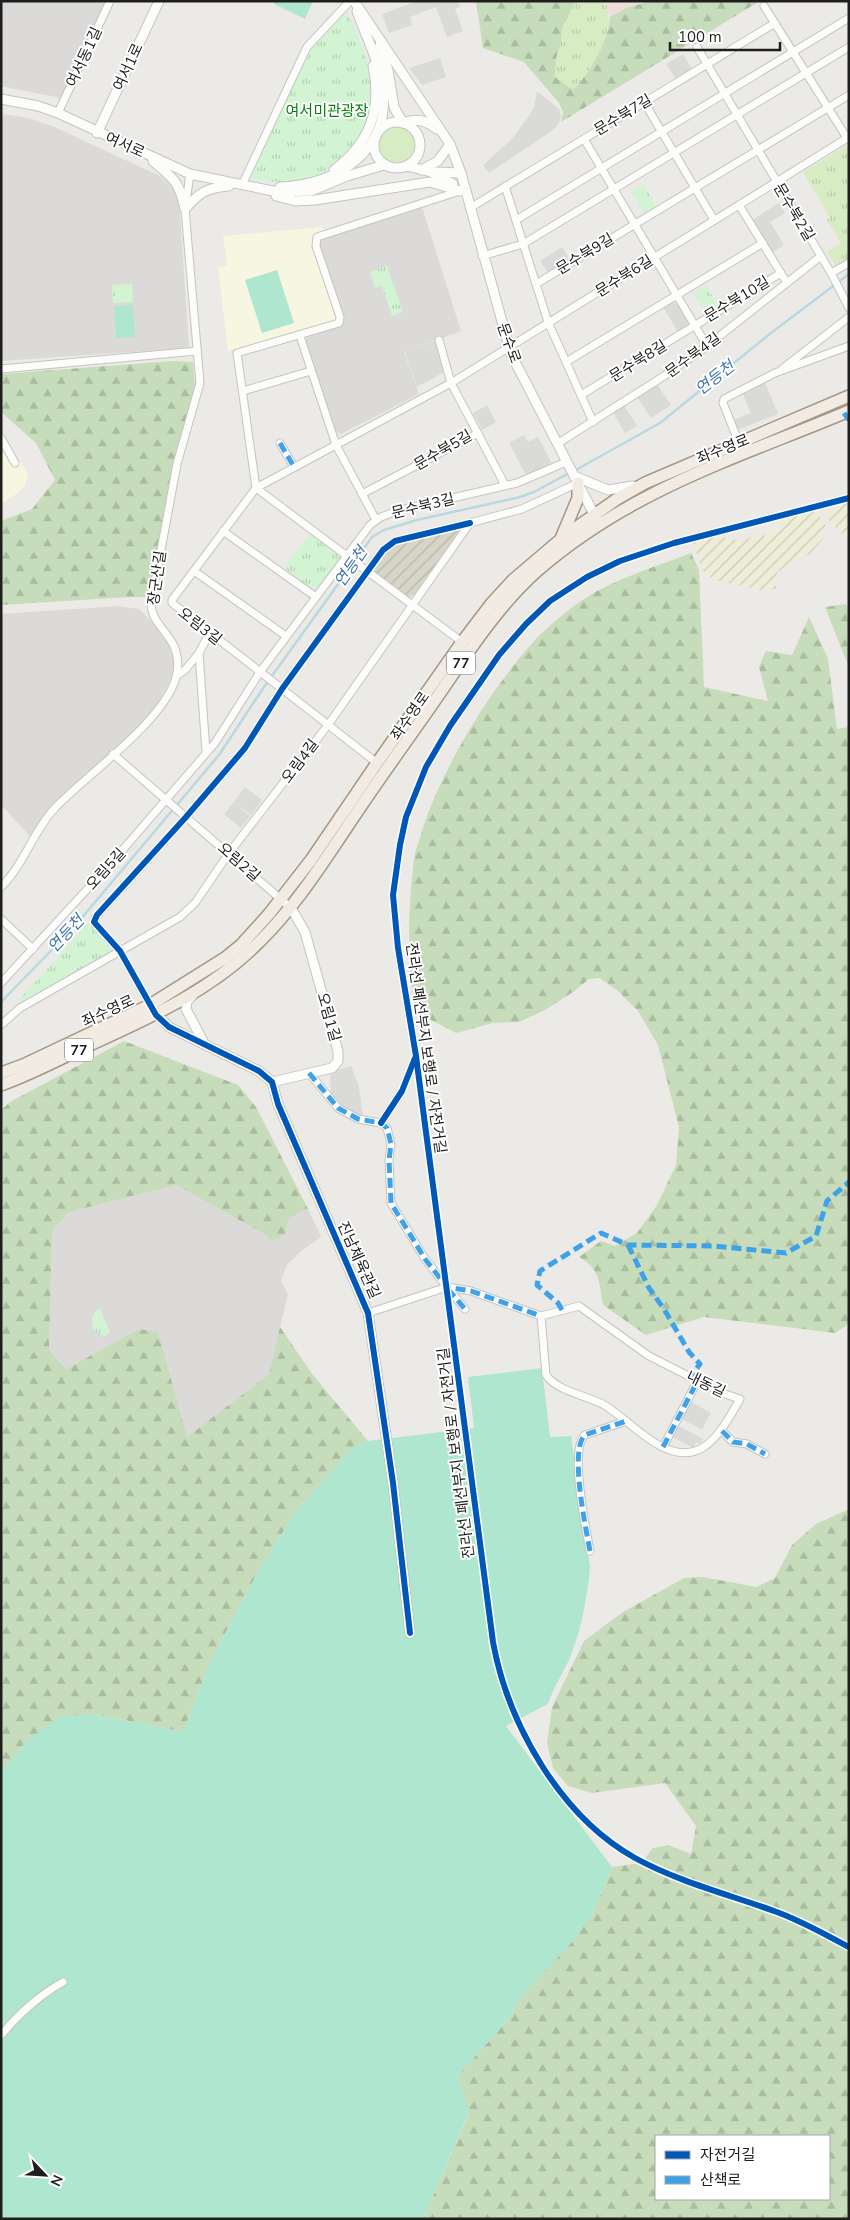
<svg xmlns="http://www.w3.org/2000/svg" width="850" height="2220" viewBox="0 0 850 2220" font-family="'Nunito Sans','Noto Sans KR',sans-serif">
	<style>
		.residential { fill: #dbdad8 }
		.commercial { fill: #efddda }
		.education { fill: #f6f6e1 }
		.religious { fill: #dadad8 }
		.construction { fill: url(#construction-furrows) }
		.farmland { fill: url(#farmland-furrows) }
		.grass { fill: url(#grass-tufts) }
		.forest { fill: url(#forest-firs); fill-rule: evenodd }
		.park { fill: url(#park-tufts) }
		.garden { fill: #d8ecc3 }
		.pitch { fill: #afe6cf }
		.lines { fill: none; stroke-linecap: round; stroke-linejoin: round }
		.stream { stroke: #b8d8e2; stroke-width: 2.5 }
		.minor-casing { stroke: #c5c4c2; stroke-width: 9 }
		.tertiary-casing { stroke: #c5c4c2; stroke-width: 11 }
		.primary-casing { stroke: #a39882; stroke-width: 14 }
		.minor { stroke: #fcfcfb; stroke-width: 7 }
		.tertiary { stroke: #fcfcfb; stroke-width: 9 }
		.primary { stroke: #f1ebe3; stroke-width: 11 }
		.quiet { stroke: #3da2ea; stroke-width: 5; stroke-dasharray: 10 5; stroke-linecap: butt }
		.cycleway-casing { stroke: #fff; stroke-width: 9 }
		.cycleway { stroke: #0057b8; stroke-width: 6 }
		.labels { text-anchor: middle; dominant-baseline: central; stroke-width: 4; stroke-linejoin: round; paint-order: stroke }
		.shield { fill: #fff; stroke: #626262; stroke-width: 1 }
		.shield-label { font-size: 14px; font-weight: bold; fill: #1e1e1e }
		.street-label { font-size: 15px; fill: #1e1e1e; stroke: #fff }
		.park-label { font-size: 15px; fill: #068211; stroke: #fff }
		.water-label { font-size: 16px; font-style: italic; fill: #4276ab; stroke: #fff }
	</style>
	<defs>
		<pattern id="construction-furrows" width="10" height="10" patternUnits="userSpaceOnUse" patternTransform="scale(1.25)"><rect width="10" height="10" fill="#d6d5c7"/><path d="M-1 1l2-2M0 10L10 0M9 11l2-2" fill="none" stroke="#b7b6aa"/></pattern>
		<pattern id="farmland-furrows" width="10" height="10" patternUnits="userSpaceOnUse" patternTransform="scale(1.25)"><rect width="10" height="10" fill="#ededd8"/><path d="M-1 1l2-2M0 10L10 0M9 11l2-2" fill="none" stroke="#cbcbb9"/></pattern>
		<pattern id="grass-tufts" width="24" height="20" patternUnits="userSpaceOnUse" patternTransform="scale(1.25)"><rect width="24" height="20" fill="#d8ecc3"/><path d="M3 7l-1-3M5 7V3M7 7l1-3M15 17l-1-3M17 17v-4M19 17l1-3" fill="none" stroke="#b9caa7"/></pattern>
		<pattern id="forest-firs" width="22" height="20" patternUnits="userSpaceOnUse" patternTransform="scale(1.25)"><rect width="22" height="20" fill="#c6dcba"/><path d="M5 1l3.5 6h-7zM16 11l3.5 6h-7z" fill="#aabc9f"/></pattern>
		<pattern id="park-tufts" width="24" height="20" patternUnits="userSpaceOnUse" patternTransform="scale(1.25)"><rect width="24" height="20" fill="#d2f4d3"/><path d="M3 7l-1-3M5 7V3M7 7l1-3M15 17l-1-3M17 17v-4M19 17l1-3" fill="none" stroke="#b4d1b5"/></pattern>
	</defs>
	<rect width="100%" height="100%" fill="#eceae6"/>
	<g class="residential">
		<path d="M1 1H106L61 98 1 86Z"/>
		<path d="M1 114 24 117 52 126 160 176 173 188 179 198 189 348 1 361Z"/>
		<path d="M422 207 461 331 404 352 419 394 341 434 335 431 305 341 308 336 340 325 343 320 319 245 322 239Z"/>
		<path d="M118 606 139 609 159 629 170 646 173 658V671L169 683 159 701 133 733 31 837 1 805V614Z"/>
		<path d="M176 1185 264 1234 269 1239 285 1234 289 1218 308 1209 321 1237 300 1252 287 1265 281 1281 288 1294 269 1374 187 1437 139 1329 66 1369 49 1350 52 1231 69 1212Z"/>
	</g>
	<path class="commercial" d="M598 1H651L626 8 610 17 607 6Z"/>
	<g class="education">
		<path d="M323 227 325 230 311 237 337 320 292 336 228 351 218 267 227 266 223 236Z"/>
		<path d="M1 449 10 464 20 461 28 474 25 485 18 493 1 504Z"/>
	</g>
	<g class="religious">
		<path d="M417 1H458L460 7 455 9 463 31 447 37 436 7 410 17 412 25 389 33 382 14Z"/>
		<path d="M683 54 692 69 676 79 666 64Z"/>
		<path d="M440 58 446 77 422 85 409 68Z"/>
		<path d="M537 91 559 109 561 117 558 125 552 131 489 173 483 165 512 139 526 120 534 108Z"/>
		<path d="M779 203 785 213 770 222 784 245 772 253 752 220Z"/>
		<path d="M562 247 569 259 548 273 540 261Z"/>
		<path d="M670 302 678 304 688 321 687 327 678 332 663 307Z"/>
		<path d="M438 340 446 371 417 387 405 352Z"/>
		<path d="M765 383 778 414 738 430 734 420 751 413 742 392Z"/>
		<path d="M657 384 671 405 651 418 637 397Z"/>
		<path d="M487 405 496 422 482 430 473 413Z"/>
		<path d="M624 405 637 426 625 433 613 412Z"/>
		<path d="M524 435 528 442 538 437 551 462 548 466 527 477 509 443Z"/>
		<path d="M245 787 262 800 251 815 234 802Z"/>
		<path d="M234 802 250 816 241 828 224 814Z"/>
		<path d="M351 1066 359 1087 363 1118 342 1110 331 1097 330 1072Z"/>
		<path d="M690 1401 711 1413 702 1430 680 1418Z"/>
		<path d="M677 1425 703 1439 700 1444 696 1442 693 1448 671 1436Z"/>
	</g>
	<path class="construction" d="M456 528 461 532 415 595 409 597 375 572V566L384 553 397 543Z"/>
	<g class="farmland">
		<path d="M849 501V542L826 517 844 502Z"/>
		<path d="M815 510 826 526 823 539 811 553 777 572 776 589 762 590 715 580 703 571 693 542 722 536 728 541 766 535 781 525 780 521Z"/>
	</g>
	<g class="grass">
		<path d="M576 1H598L607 6C615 36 592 68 573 90L555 77 556 58 561 43 562 28Z"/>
		<path d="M849 144V261L837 268 827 252 841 243 827 220 830 218 803 172Z"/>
	</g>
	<g class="forest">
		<path d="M476 1H576L562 28 561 43 556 58 555 77 573 90C591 71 608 43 610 17L626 8 651 1H760L561 122 563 112 559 103 524 62 483 48Z"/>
		<path d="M173 361 193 362 195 388 173 462 149 597H129L1 605V521L32 509 55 480 36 443 1 412V374Z"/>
		<path d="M691 553 699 570 704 687 768 701 759 667 766 651 792 655 809 617 828 659 837 729 849 727V1324L835 1333 704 1317 646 1335 603 1305C599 1282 600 1269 579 1257L601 1241 615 1246 637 1233 657 1205 676 1165 679 1127 658 1045 638 1011 618 991 600 978 589 979 573 992 545 1010 519 1022 493 1023 456 1033 416 1012C406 965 408 901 415 854 417 845 421 836 423 828 443 766 491 689 534 641 545 629 570 608 584 599 616 578 655 567 691 553Z"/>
		<path d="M846 604 849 610V673L848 665 825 607Z"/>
		<path d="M124 1041 238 1085 256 1107 308 1209 289 1218 285 1234 275 1240 269 1239 264 1234 176 1185 69 1212 52 1231 49 1350 66 1369 139 1329 158 1332 187 1437 269 1374 280 1327 313 1375 368 1441 350 1450 296 1511 258 1572 210 1662 183 1732 94 1714 27 1740 1 1774V1110L10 1102Z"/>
		<path d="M849 1509V2219H423L469 2113 458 2075 507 2021 520 1998 592 1915 612 1867 641 1863 653 1848 668 1845 691 1854 696 1826 665 1783 592 1793 568 1786 553 1768 547 1743 552 1707 584 1641 623 1612 684 1578 703 1577 756 1587 775 1578 792 1545 816 1524ZM656 2136H829V2199H656Z"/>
	</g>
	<g class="park">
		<path d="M347 12C356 32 367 54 371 76 380 126 342 177 291 182 279 183 265 181 253 180L251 173 313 46Z"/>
		<path d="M644 185 656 206 644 213 631 192Z"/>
		<path d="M387 266 403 312 392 316 382 286 375 288 370 272Z"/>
		<path d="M132 283 133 302 113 303 112 285Z"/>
		<path d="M706 285 717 305 705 312 693 293Z"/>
		<path d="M310 534 339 556 340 559 317 589H312L284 568Z"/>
		<path d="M89 922 113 947V952L23 1001 17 1002Z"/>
		<path d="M100 1308 110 1333 103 1337 101 1334 93 1333 92 1318 97 1309Z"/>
	</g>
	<circle class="garden" cx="397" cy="145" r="18"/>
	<g class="pitch">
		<path d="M275 1H313L305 19 274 4Z"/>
		<path d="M277 270 294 323 262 333 245 280Z"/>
		<path d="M133 305 135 337 116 338 114 306Z"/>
		<path d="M542 1368 550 1437 571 1436 590 1567C588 1593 581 1631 571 1655 564 1672 554 1686 548 1704L506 1726 612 1867 592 1915 573 1941 520 1998 507 2021 458 2075 469 2112 423 2219H1V1774L3 1770 27 1740 62 1716 94 1714 183 1732 210 1662 258 1572 296 1511 350 1450 368 1441 474 1428 468 1377Z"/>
	</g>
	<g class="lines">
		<g class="stream">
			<path d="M574 471 660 423 771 333 849 274"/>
			<path d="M1 1002 74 927 219 755 264 687 372 537 384 530 417 520 520 497 534 492 569 473"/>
		</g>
		<defs>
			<g id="minor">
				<path d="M764 6 847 138"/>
				<path d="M697 47 831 273 849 308"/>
				<path d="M644 102 714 220"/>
				<path d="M58 113 110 1"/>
				<path d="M584 139 707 346"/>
				<path d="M242 185 307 47 350 1"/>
				<path d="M505 186 548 322 593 422"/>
				<path d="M460 191 317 237 316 246 340 317 339 323 237 353 256 488 462 642"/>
				<path d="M739 205 787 283"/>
				<path d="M470 208 775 23"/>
				<path d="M516 220 849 18"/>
				<path d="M482 256 523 244 849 47"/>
				<path d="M831 273 849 263"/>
				<path d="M536 284 849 95"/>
				<path d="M300 336 336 445 376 520"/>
				<path d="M439 340 451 383 505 485"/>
				<path d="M566 362 763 243"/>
				<path d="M1 369 197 351"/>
				<path d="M782 369 849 317"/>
				<path d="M243 391 311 371"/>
				<path d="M581 395 781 273"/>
				<path d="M1 438 15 463"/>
				<path d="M280 443 294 467"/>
				<path d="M739 443 723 403 724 399 775 373 849 346"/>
				<path d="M557 444 664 376 707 346 821 256"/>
				<path d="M362 494 478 433"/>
				<path d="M223 531 316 597"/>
				<path d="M194 571 286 636"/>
				<path d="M176 676 185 670 199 653"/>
				<path d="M206 752 199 653 209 634"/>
				<path d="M113 754 291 908"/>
				<path d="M377 763 172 603V600L256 488 451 383 849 137"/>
				<path d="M1 887C24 865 33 831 55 808 86 775 170 717 177 673 183 636 152 630 151 604L177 464 200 383 185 209 190 174"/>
				<path d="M1 919 33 949"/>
				<path d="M1 983 113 861 215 743 260 672 370 525 381 517 397 511 517 483 566 462"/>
				<path d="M150 1005 120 951 95 924V918L186 817 245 748 282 689 383 550 395 541 470 523"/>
				<path d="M1 1025 20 1008 180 917 195 903 229 853 328 725 470 523 522 509 578 483"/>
				<path d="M309 1073 338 1108 358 1119 381 1123 387 1128 391 1144 389 1160 391 1203 425 1259 447 1287 471 1291 541 1316 579 1306 649 1356 722 1393 740 1399C716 1442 695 1474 645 1436 632 1427 620 1415 606 1406 588 1395 559 1393 546 1375L541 1316"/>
				<path d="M381 1123 402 1091 416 1056"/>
				<path d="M368 1313 447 1287 465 1309"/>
				<path d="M722 1431 733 1442 747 1444 765 1454"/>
				<path d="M663 1447 698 1380"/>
				<path d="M590 1551C586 1529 569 1449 585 1435L626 1421"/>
				<path d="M1 2035C20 2013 38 1996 63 1982"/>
			</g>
			<g id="tertiary">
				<path d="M354 1 450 144 461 173 511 354 597 520"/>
				<path d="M380 45 388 70 394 107 403 123C417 117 426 121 437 129"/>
				<path d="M1 99 38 106 58 113 190 174 278 192 311 191 347 176 384 165"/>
				<circle cx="397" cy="145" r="23"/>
				<path d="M97 133 159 1"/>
				<path d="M153 161C174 179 179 181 185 209"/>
				<path d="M407 166 431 172 453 184"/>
				<path d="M334 170C370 143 382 110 373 66"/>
				<path d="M421 170 438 161 450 144"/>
				<path d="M436 172 461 173"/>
				<path d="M280 187C339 185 394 149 382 83 378 58 365 35 357 11"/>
				<path d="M276 196 295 201 315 200 430 182 460 191"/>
				<path d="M185 209C200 192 206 188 229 186"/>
				<path d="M574 476 608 490 633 486"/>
				<path d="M193 995 187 1001 186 1009 204 1043"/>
				<path d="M152 1009 169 1027 259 1071 272 1082 278 1104 368 1313 393 1483 410 1633"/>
				<path d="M272 1082 332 1068 338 1061V1051L305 932 291 908"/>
			</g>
			<g id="primary">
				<path d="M562 536 578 498V483"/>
				<path d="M1 1073 23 1065 150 1005 225 958 241 945 269 914 311 860 377 763 462 642 491 604 513 580 567 534 617 499 645 483 849 396"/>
				<path d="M1 1085C29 1075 56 1061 83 1048 145 1020 211 991 259 942 294 908 320 867 347 827 372 789 398 753 424 716 459 667 492 611 537 571 631 489 737 458 849 411"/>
			</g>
		</defs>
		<use href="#minor" class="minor-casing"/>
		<use href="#tertiary" class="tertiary-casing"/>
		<use href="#primary" class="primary-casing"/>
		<use href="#minor" class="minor"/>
		<use href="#tertiary" class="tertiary"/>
		<use href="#primary" class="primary"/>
		<g class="quiet">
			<path d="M844 413 849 420"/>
			<path d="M280 443 294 467"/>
			<path d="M309 1073 338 1108 358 1119 381 1123 387 1128 391 1144 389 1160 391 1203 425 1259 447 1287 471 1291 541 1316"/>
			<path d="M628 1245 649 1288 664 1309 689 1352 700 1364 691 1376"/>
			<path d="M448 1289 465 1309"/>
			<path d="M562 1310 558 1303 537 1285 540 1271 601 1233 628 1245 714 1246 786 1253 816 1236 827 1201 849 1182"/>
			<path d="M722 1431 733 1442 747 1444 765 1454"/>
			<path d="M663 1447 698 1380"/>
			<path d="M590 1551C586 1529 569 1449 585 1435L626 1421"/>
		</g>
		<defs>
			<g id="cycleway">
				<path d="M849 498 674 543 620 561 587 577 550 601 526 624 499 655 450 726 426 767 406 817 400 845 393 895 398 948 416 1056 493 1642C508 1724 560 1816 635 1858 679 1882 727 1894 774 1911 800 1920 824 1934 849 1947"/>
				<path d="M381 1123 402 1091 415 1058"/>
				<path d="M410 1633 393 1483 368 1313 278 1104 272 1082 259 1071 169 1027 156 1015 120 951 94 922 97 915 186 817 245 748 282 689 383 550 395 541 470 523"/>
			</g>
		</defs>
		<use href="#cycleway" class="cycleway-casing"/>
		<use href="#cycleway" class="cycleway"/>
	</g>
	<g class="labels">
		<g class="shield">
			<rect x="447" y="651.5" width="28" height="23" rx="4"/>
			<rect x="65" y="1038.5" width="28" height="23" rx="4"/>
		</g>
		<g class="shield-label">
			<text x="461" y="663">77</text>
			<text x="79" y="1050">77</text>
		</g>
		<g class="street-label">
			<text transform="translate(84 57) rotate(-65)">여서동1길</text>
			<text transform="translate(128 67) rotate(-65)">여서1로</text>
			<text transform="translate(623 115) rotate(-31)">문수북7길</text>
			<text transform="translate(125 145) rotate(24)">여서로</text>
			<text transform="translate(794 212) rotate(59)">문수북2길</text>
			<text transform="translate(585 254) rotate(-31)">문수북9길</text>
			<text transform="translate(624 276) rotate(-32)">문수북6길</text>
			<text transform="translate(737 299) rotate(-31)">문수북10길</text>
			<text transform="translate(509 343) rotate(70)">문수로</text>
			<text transform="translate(693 355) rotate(-36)">문수북4길</text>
			<text transform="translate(638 361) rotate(-32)">문수북8길</text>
			<text transform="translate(723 449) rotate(-22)">좌수영로</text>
			<text transform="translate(443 450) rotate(-30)">문수북5길</text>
			<text transform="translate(423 506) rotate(-14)">문수북3길</text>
			<text transform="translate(157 578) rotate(-82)">장군산길</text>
			<text transform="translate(200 626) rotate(38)">오림3길</text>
			<text transform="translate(410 716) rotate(-55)">좌수영로</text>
			<text transform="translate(300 761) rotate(-53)">오림4길</text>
			<text transform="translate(239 862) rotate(41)">오림2길</text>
			<text transform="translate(106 869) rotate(-48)">오림5길</text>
			<text transform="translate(108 1011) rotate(-25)">좌수영로</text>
			<text transform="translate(329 1017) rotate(74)">오림1길</text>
			<text transform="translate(426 1048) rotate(82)">전라선 폐선부지 보행로 / 자전거길</text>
			<text transform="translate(359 1260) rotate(66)">진남체육관길</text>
			<text transform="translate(706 1384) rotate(26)">내동길</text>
			<text transform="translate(456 1453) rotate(-97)">전라선 폐선부지 보행로 / 자전거길</text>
		</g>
		<g class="park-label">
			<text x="327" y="111">여서미관광장</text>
		</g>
		<g class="water-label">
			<text transform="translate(715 378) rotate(-38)">연등천</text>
			<text transform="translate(351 567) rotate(-55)">연등천</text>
			<text transform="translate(66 934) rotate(-47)">연등천</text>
		</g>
	</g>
	<rect width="850" height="2220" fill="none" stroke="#1e1e1e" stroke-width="5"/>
	<rect x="655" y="2135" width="175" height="65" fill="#ffffff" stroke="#a5a5a5"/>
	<rect x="665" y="2151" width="25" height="8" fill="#0057b8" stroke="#a5a5a5"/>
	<text x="700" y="2160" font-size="15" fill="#1e1e1e">자전거길</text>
	<rect x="665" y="2176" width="25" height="8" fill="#3da2ea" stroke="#a5a5a5"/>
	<text x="700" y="2185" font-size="15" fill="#1e1e1e">산책로</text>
	<g transform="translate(45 2175) rotate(115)" stroke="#ffffff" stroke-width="4" paint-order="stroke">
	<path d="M0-4L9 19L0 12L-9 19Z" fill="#1e1e1e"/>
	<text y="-8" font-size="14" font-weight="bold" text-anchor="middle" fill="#1e1e1e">N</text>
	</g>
	<path d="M670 42v8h110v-8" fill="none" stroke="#1e1e1e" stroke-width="2.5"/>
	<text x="678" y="42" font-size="15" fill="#1e1e1e" stroke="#ffffff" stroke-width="4" paint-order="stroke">100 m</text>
</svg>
